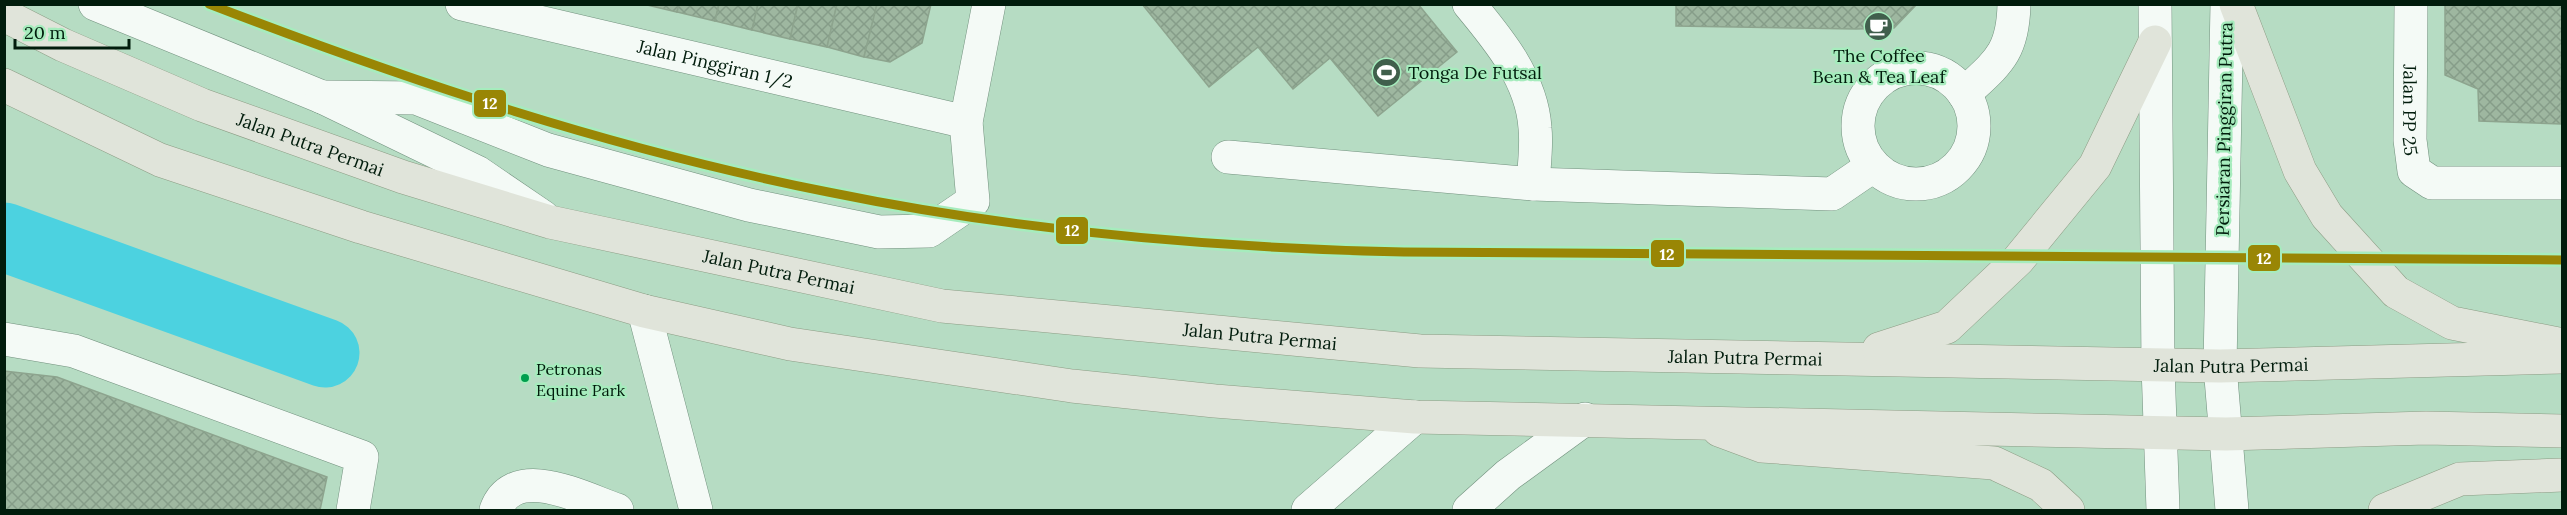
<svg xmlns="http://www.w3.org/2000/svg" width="2567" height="515" viewBox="0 0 2567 515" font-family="Lora,serif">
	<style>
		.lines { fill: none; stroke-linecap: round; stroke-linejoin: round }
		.river { stroke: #4cd2e0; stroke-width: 69 }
		.building { fill: url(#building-cross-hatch); stroke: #8da48e; stroke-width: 1.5 }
		.minor-casing { stroke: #71907d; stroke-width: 34 }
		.major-casing { stroke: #8c9c84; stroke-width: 34 }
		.minor { stroke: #f4faf6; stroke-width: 33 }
		.major { stroke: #e0e4da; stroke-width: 33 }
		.metro-1-casing { stroke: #a6ecbd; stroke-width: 14 }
		.metro-1 { stroke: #998605; stroke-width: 9 }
		.bus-dot { fill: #009f4e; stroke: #a6ecbd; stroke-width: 2 }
		.labels { text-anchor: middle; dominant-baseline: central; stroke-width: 4.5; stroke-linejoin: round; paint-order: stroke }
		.bus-label { font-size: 16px; fill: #011c0c; stroke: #a6ecbd; text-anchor: start }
		.poi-label { font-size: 18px; fill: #011c0c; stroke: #a6ecbd }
		.street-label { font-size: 18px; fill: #011c0c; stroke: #a6ecbd }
		.line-badge { stroke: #a6ecbd; stroke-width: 2 }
		.badge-label { font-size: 16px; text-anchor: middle; font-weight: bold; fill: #fff }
	</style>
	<defs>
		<pattern id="building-cross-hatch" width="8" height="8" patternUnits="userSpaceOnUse" patternTransform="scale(1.5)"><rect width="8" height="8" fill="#9eb7a0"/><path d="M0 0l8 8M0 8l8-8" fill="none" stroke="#869d89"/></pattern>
	</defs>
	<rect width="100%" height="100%" fill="#b6dcc3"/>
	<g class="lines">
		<path class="river" d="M4 237 325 353"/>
	</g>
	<g class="building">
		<path d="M643 4H679L677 12Z"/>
		<path d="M679 4H719L715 21 677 12Z"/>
		<path d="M719 4H758L752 30 715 21Z"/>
		<path d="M758 4H798L790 39 752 30Z"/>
		<path d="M798 4H837L827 47 790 39Z"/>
		<path d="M837 4H877L864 57 827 47Z"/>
		<path d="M877 4H931L922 43 890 62 864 57Z"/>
		<path d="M1142 4H1418L1457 52 1378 116 1330 58 1293 89 1258 47 1209 87Z"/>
		<path d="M1676 4H1917L1894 28 1856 29 1676 26Z"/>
		<path d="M2445 4H2562L2561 124 2479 121 2478 89 2445 75Z"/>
		<path d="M4 371 57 377 327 477 320 510H4Z"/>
	</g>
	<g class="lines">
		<defs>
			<g id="minor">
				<path d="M95 4 322 97 477 172 543 217"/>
				<path id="s1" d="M462 4 966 122"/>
				<path d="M1469 4C1499 40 1532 80 1535 128 1537 146 1534 166 1533 184"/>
				<path d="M2155 4 2158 366 2163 510"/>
				<path d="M2227 4 2220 366 2232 510"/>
				<path id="s2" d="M2411 4 2410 140 2414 171 2432 183H2562"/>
				<circle cx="1916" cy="126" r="58"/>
				<path d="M1964 94C1997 63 2013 54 2014 4"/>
				<path d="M322 97 416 98 548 150 749 205 879 232 929 231 973 201 966 122 989 4"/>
				<path d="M1228 157 1533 184 1832 194 1873 166"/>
				<path d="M644 311 696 510"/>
				<path d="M4 339 74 351 362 457 353 510"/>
				<path d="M496 510C514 461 584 499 617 510"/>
				<path d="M1308 510 1415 417"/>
				<path d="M1469 510 1508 475 1585 419"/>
			</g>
			<g id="major">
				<path d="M2236 4 2300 171 2327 216 2396 292 2452 323 2558 344"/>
				<path id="s3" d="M4 15 63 45 202 105 403 177 550 222 942 306 1420 351 2220 366 2562 357"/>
				<path d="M4 85 160 160 361 227 644 311 790 344 1072 386 1215 401 1415 417 2226 434 2426 428 2562 431"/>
				<path d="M1879 349 1947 327 2018 260 2095 166 2155 42"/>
				<path d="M1719 430 1762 446 1994 463 2041 485 2068 510"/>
				<path d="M2385 510 2460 479 2562 475"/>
			</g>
		</defs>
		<use href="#minor" class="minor-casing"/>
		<use href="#major" class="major-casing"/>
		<use href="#minor" class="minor"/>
		<use href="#major" class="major"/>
		<defs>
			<path id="metro-1" d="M209 4C411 82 616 150 828 192 1018 231 1210 248 1404 252L2562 260"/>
		</defs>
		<use href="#metro-1" class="metro-1-casing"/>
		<use href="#metro-1" class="metro-1"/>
	</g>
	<defs>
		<symbol id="cafe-disc" viewBox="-11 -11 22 22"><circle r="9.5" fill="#405f4c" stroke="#a6ecbd"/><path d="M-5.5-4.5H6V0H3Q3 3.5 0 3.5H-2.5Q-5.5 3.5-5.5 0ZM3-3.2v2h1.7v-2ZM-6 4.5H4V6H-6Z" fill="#fff"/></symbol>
		<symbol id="stadium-disc" viewBox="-11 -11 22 22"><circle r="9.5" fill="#405f4c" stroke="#a6ecbd"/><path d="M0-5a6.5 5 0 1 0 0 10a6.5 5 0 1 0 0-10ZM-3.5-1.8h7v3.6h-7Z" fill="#fff"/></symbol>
	</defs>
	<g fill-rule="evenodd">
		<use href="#cafe-disc" x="1862" y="10" width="33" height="33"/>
		<use href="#stadium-disc" x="1370" y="56" width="33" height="33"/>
	</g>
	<circle class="bus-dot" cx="525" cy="378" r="5"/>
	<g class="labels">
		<g class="bus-label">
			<text x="536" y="369">Petronas<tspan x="536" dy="21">Equine Park</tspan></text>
		</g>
		<g class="poi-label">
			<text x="1879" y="55">The Coffee<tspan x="1879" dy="21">Bean &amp; Tea Leaf</tspan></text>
			<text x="1408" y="72" text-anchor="start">Tonga De Futsal</text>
		</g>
		<g class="street-label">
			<text stroke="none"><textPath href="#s1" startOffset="260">Jalan Pinggiran 1/2</textPath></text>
			<text stroke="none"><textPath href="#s2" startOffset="106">Jalan PP 25</textPath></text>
			<text transform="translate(2224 129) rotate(-89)">Persiaran Pinggiran Putra</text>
			<text stroke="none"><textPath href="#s3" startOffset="333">Jalan Putra Permai</textPath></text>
			<text stroke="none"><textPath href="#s3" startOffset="819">Jalan Putra Permai</textPath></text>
			<text stroke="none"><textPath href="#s3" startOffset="1305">Jalan Putra Permai</textPath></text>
			<text stroke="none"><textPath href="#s3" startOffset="1791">Jalan Putra Permai</textPath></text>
			<text stroke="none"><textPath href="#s3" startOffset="2277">Jalan Putra Permai</textPath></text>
		</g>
	</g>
	<g class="line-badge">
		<rect x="473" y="89" width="34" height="29" rx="6" fill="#998605"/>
		<rect x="1055" y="216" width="34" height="29" rx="6" fill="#998605"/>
		<rect x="1650" y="239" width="35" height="29" rx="6" fill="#998605"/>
		<rect x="2247" y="244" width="34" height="28" rx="6" fill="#998605"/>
	</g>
	<g class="badge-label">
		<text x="490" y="109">12</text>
		<text x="1072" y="236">12</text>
		<text x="1667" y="260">12</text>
		<text x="2264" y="264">12</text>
	</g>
	<rect width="2567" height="515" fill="none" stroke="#011c0c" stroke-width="12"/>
	<path d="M15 39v9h114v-9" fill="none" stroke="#011c0c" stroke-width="3"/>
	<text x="24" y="39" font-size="18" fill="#011c0c" stroke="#a6ecbd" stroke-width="4.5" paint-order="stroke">20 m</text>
</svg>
